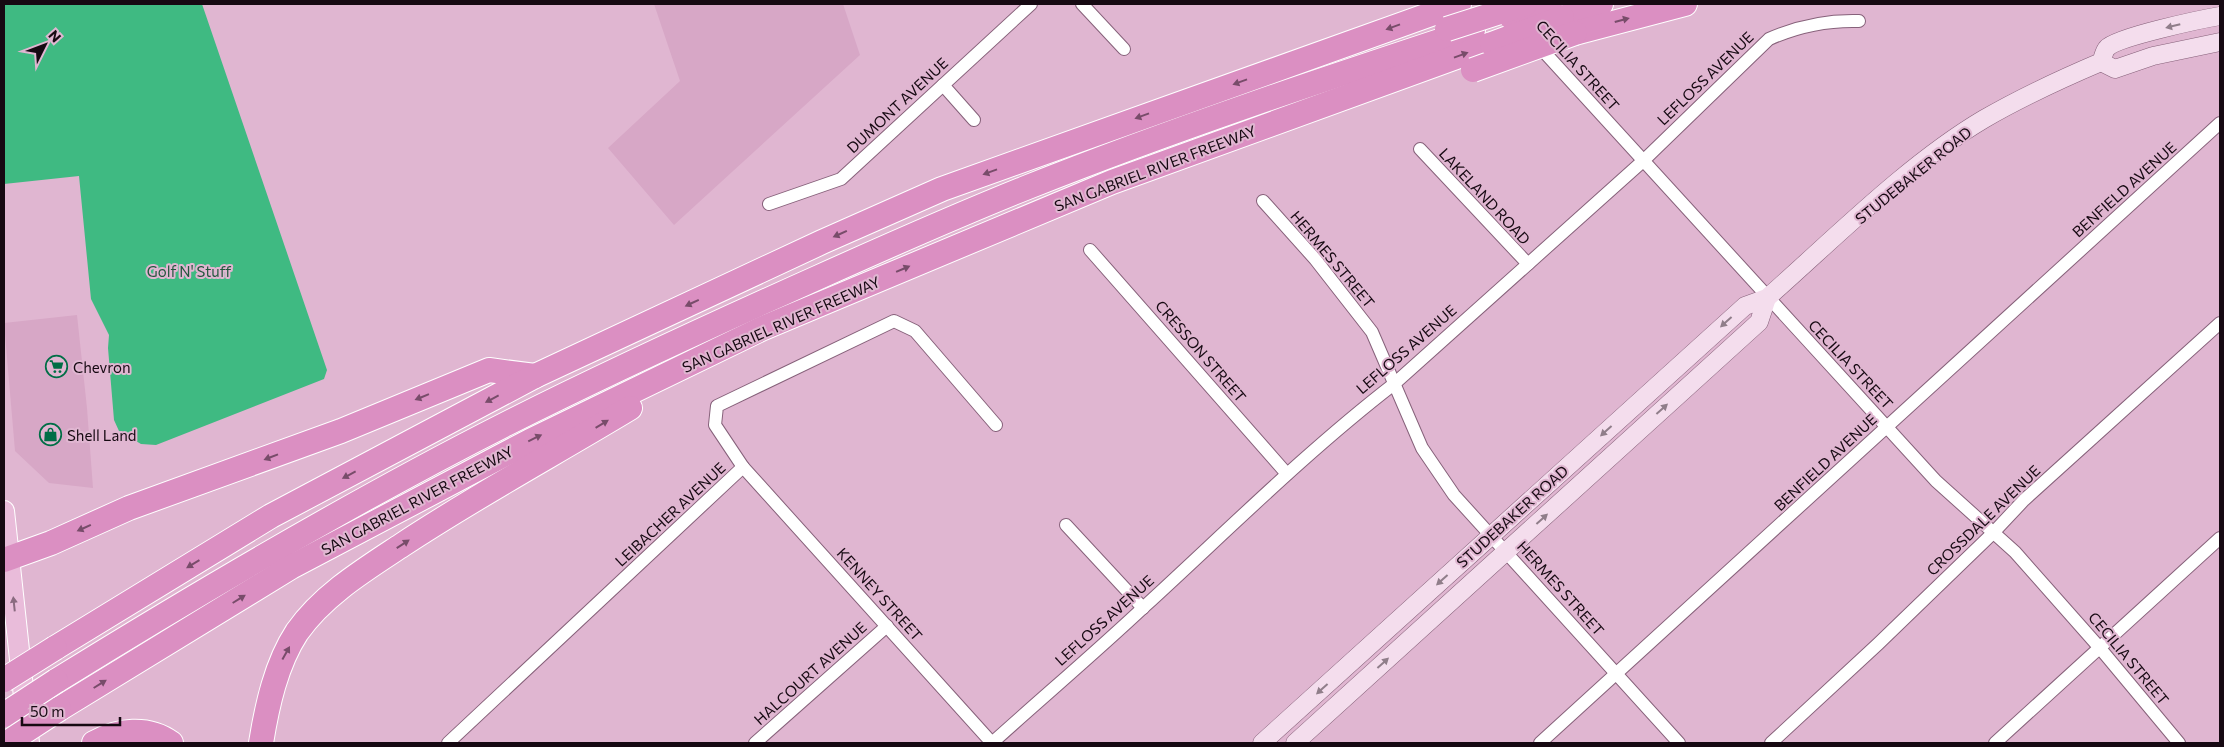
<svg xmlns="http://www.w3.org/2000/svg" width="2224" height="747" viewBox="0 0 2224 747" font-family="Commissioner,sans-serif">
	<style>
		.built { fill: #d7a7c6 }
		.green { fill: #3fba82 }
		.lines { fill: none; stroke-linecap: round; stroke-linejoin: round }
		.street-casing { stroke: #86617a; stroke-width: 14 }
		.secondary-casing { stroke: #86617a; stroke-width: 19 }
		.primary-casing { stroke: #fff; stroke-width: 22 }
		.highway-casing { stroke: #fff; stroke-width: 26 }
		.street { stroke: #fff; stroke-width: 12 }
		.secondary { stroke: #f4dded; stroke-width: 18 }
		.primary { stroke: #e9bcda; stroke-width: 20 }
		.highway { stroke: #db8fc2; stroke-width: 24 }
		.highway-bridge-casing { stroke: #fff; stroke-width: 26; stroke-linecap: butt }
		.highway-bridge { stroke: #db8fc2; stroke-width: 24 }
		.oneway { fill: #784c6a }
		.oneway2 { fill: #907e8a }
		.oneway3 { fill: #8a6b80 }
		.labels { text-anchor: middle; dominant-baseline: central; stroke-width: 4; stroke-linejoin: round; paint-order: stroke }
		.street-label { font-size: 15px; fill: #160912; stroke: #e0b6d1 }
		.park-label { font-size: 15px; fill: #23573d; stroke: #e0b6d1 }
		.poi-label { font-size: 15px; fill: #160912; stroke: #e0b6d1; text-anchor: start }
	</style>
	<rect width="100%" height="100%" fill="#e0b6d1"/>
	<g class="built">
		<path d="M654 4H843L860 55 674 225 608 148 680 81Z"/>
		<path d="M77 315 87 408 93 488 49 483 15 451 4 323Z"/>
	</g>
	<path class="green" d="M4 4H202L327 370 324 379 156 445 141 444 119 431 114 420 108 348 109 335 91 299 79 176 4 184Z"/>
	<g class="lines">
		<defs>
			<g id="street">
				<path d="M1082 4 1124 49"/>
				<path d="M1536 43 1936 481 2015 552 2099 647 2179 743"/>
				<path d="M943 85 974 120"/>
				<path d="M1420 149 1528 264"/>
				<path d="M1263 201 1315 259 1372 332 1422 448 1454 495 1679 743"/>
				<path d="M769 204 841 179 1031 4"/>
				<path d="M1090 250 1287 474"/>
				<path d="M743 467 992 743"/>
				<path d="M1066 525 1143 608"/>
				<path d="M448 743 743 467 715 425 717 406 894 321 915 331 996 425"/>
				<path d="M755 743 887 626"/>
				<path d="M992 743C1043 697 1095 653 1145 606 1227 531 1306 452 1394 384L1643 161 1769 39C1798 26 1827 20 1859 21"/>
				<path d="M1540 743 2220 123"/>
				<path d="M1771 743 1878 644 1993 533 2024 500 2220 323"/>
				<path d="M1995 743 2220 538"/>
			</g>
			<g id="secondary">
				<path d="M2101 62 2115 69 2153 56 2220 42"/>
				<path d="M1262 743 1745 306 1767 298C1834 239 1908 164 1984 119 2022 97 2061 79 2101 62 2103 58 2104 51 2107 48 2117 37 2202 19 2220 16"/>
				<path d="M1295 743 1759 322 1767 298"/>
			</g>
			<path id="primary" d="M4 511 29 743"/>
			<g id="highway">
				<path d="M1562 18 1601 4"/>
				<path d="M1575 33 1685 4"/>
				<path d="M4 560 51 543 129 508 341 431 489 370 535 376"/>
				<path d="M55 648 271 516 535 376 822 242 942 189 1459 4"/>
				<path d="M56 681C203 590 352 502 506 424 609 372 714 324 819 277 888 246 958 215 1028 187 1174 129 1324 79 1473 30"/>
				<path d="M59 709 291 567 530 441 761 329 1112 182 1492 44"/>
				<path d="M94 743C117 730 148 726 171 743"/>
				<path d="M261 743C267 706 276 664 297 632 323 595 364 570 402 545 476 496 554 454 630 408"/>
			</g>
		</defs>
		<use href="#street" class="street-casing"/>
		<use href="#secondary" class="secondary-casing"/>
		<use href="#primary" class="primary-casing"/>
		<use href="#highway" class="highway-casing"/>
		<use href="#street" class="street"/>
		<use href="#secondary" class="secondary"/>
		<use href="#primary" class="primary"/>
		<use href="#highway" class="highway"/>
		<defs>
			<g id="highway-bridge">
				<path d="M1511 17 1550 4"/>
				<path d="M1447 29 1525 4"/>
				<path d="M1492 44 1562 18"/>
				<path d="M1473 70 1575 33"/>
				<path d="M4 680 55 648"/>
				<path d="M4 715 56 681"/>
				<path d="M7 743 59 709"/>
			</g>
		</defs>
		<use href="#highway-bridge" class="highway-bridge-casing"/>
		<use href="#highway-bridge" class="highway-bridge"/>
	</g>
	<defs><path id="oneway-solid" d="M-6-.8H1V-3.2L6.5 0L1 3.2V.8H-6Z" transform="scale(1.25)"/></defs>
	<g class="oneway">
		<use href="#oneway-solid" transform="translate(1622 20) rotate(-15)"/>
		<use href="#oneway-solid" transform="translate(1393 27) rotate(160)"/>
		<use href="#oneway-solid" transform="translate(1461 55) rotate(-20)"/>
		<use href="#oneway-solid" transform="translate(1240 82) rotate(160)"/>
		<use href="#oneway-solid" transform="translate(1142 116) rotate(160)"/>
		<use href="#oneway-solid" transform="translate(990 172) rotate(160)"/>
		<use href="#oneway-solid" transform="translate(840 234) rotate(156)"/>
		<use href="#oneway-solid" transform="translate(903 269) rotate(-23)"/>
		<use href="#oneway-solid" transform="translate(692 303) rotate(155)"/>
		<use href="#oneway-solid" transform="translate(422 397) rotate(158)"/>
		<use href="#oneway-solid" transform="translate(492 399) rotate(152)"/>
		<use href="#oneway-solid" transform="translate(602 424) rotate(-31)"/>
		<use href="#oneway-solid" transform="translate(535 438) rotate(-26)"/>
		<use href="#oneway-solid" transform="translate(271 457) rotate(159)"/>
		<use href="#oneway-solid" transform="translate(349 475) rotate(152)"/>
		<use href="#oneway-solid" transform="translate(84 528) rotate(156)"/>
		<use href="#oneway-solid" transform="translate(403 544) rotate(-33)"/>
		<use href="#oneway-solid" transform="translate(193 564) rotate(149)"/>
		<use href="#oneway-solid" transform="translate(239 599) rotate(-32)"/>
		<use href="#oneway-solid" transform="translate(286 653) rotate(-61)"/>
		<use href="#oneway-solid" transform="translate(100 684) rotate(-32)"/>
	</g>
	<g class="oneway2">
		<use href="#oneway-solid" transform="translate(2173 26) rotate(166)"/>
		<use href="#oneway-solid" transform="translate(1726 322) rotate(138)"/>
		<use href="#oneway-solid" transform="translate(1662 409) rotate(-42)"/>
		<use href="#oneway-solid" transform="translate(1606 431) rotate(138)"/>
		<use href="#oneway-solid" transform="translate(1542 519) rotate(-42)"/>
		<use href="#oneway-solid" transform="translate(1442 580) rotate(138)"/>
		<use href="#oneway-solid" transform="translate(1383 663) rotate(-42)"/>
		<use href="#oneway-solid" transform="translate(1322 689) rotate(138)"/>
	</g>
	<use class="oneway3" href="#oneway-solid" transform="translate(14 604) rotate(-96)"/>
	<defs>
		<symbol id="supermarket-ring" viewBox="-11 -11 22 22"><circle r="9.5" fill="#e0b6d1" stroke="#006e46" stroke-width="1.5"/><path d="M-6-5.5h2.5l.6 2H6L4.5 2H-2.5L-4.4-4H-6ZM-1.5 3.2a1.3 1.3 0 1 0 .1 0ZM3 3.2a1.3 1.3 0 1 0 .1 0Z" fill="#006e46"/></symbol>
		<symbol id="shop-ring" viewBox="-11 -11 22 22"><circle r="9.5" fill="#e0b6d1" stroke="#006e46" stroke-width="1.5"/><path d="M-5-2.5h2.3a2.7 3.5 0 0 1 5.4 0H5L5.5 6h-11ZM-1.5-2.5h3a1.5 2.3 0 0 0-3 0Z" fill="#006e46"/></symbol>
	</defs>
	<g fill-rule="evenodd">
		<use href="#supermarket-ring" x="44" y="354" width="25" height="25"/>
		<use href="#shop-ring" x="38" y="422" width="25" height="25"/>
	</g>
	<g class="labels">
		<g class="street-label">
			<text transform="translate(1578 65) rotate(48)">CECILIA STREET</text>
			<text transform="translate(1705 78) rotate(-44)">LEFLOSS AVENUE</text>
			<text transform="translate(897 105) rotate(-43)">DUMONT AVENUE</text>
			<text transform="translate(1155 168) rotate(-21)">SAN GABRIEL RIVER FREEWAY</text>
			<text transform="translate(1913 175) rotate(-39)">STUDEBAKER ROAD</text>
			<text transform="translate(2124 189) rotate(-42)">BENFIELD AVENUE</text>
			<text transform="translate(1485 196) rotate(47)">LAKELAND ROAD</text>
			<text transform="translate(1333 259) rotate(50)">HERMES STREET</text>
			<text transform="translate(781 324) rotate(-24)">SAN GABRIEL RIVER FREEWAY</text>
			<text transform="translate(1406 349) rotate(-41)">LEFLOSS AVENUE</text>
			<text transform="translate(1201 351) rotate(49)">CRESSON STREET</text>
			<text transform="translate(1851 364) rotate(47)">CECILIA STREET</text>
			<text transform="translate(1825 462) rotate(-43)">BENFIELD AVENUE</text>
			<text transform="translate(417 500) rotate(-28)">SAN GABRIEL RIVER FREEWAY</text>
			<text transform="translate(670 514) rotate(-43)">LEIBACHER AVENUE</text>
			<text transform="translate(1512 516) rotate(-42)">STUDEBAKER ROAD</text>
			<text transform="translate(1983 520) rotate(-44)">CROSSDALE AVENUE</text>
			<text transform="translate(1561 588) rotate(48)">HERMES STREET</text>
			<text transform="translate(880 594) rotate(48)">KENNEY STREET</text>
			<text transform="translate(1104 620) rotate(-42)">LEFLOSS AVENUE</text>
			<text transform="translate(2129 658) rotate(50)">CECILIA STREET</text>
			<text transform="translate(810 673) rotate(-42)">HALCOURT AVENUE</text>
		</g>
		<g class="park-label">
			<text x="189" y="271">Golf N' Stuff</text>
		</g>
		<g class="poi-label">
			<text x="73" y="367">Chevron</text>
			<text x="67" y="435">Shell Land</text>
		</g>
	</g>
	<rect width="2224" height="747" fill="none" stroke="#160912" stroke-width="10"/>
	<g transform="translate(45 45) rotate(48)" stroke="#e0b6d1" stroke-width="4" paint-order="stroke">
	<path d="M0-4L9 19L0 12L-9 19Z" fill="#160912"/>
	<text y="-8" font-size="14" font-weight="bold" text-anchor="middle" fill="#160912">N</text>
	</g>
	<path d="M22 717v8h98v-8" fill="none" stroke="#160912" stroke-width="2.5"/>
	<text x="30" y="717" font-size="15" fill="#160912" stroke="#e0b6d1" stroke-width="4" paint-order="stroke">50 m</text>
</svg>
